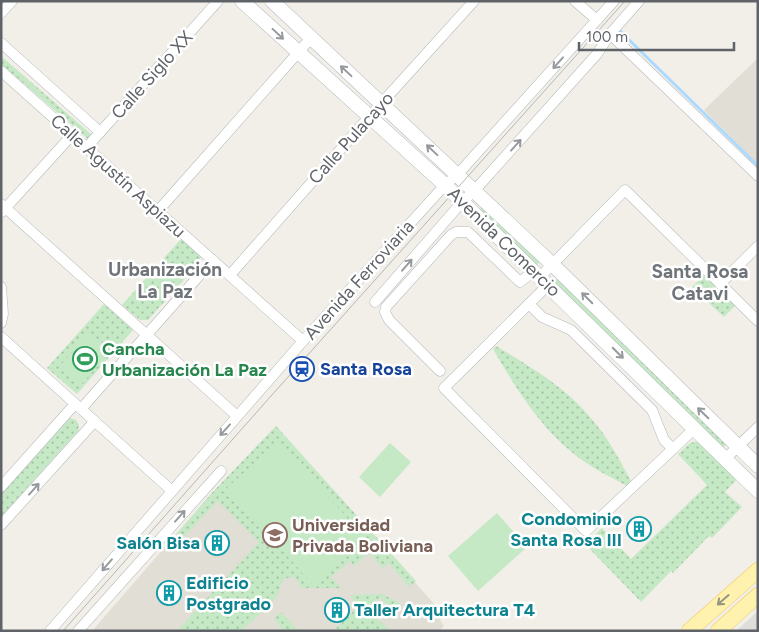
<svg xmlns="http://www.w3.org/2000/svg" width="759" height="632" viewBox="0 0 759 632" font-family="Figtree,sans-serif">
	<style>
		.industrial { fill: #e0deda }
		.education { fill: #e1ded6 }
		.grass { fill: url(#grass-dots) }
		.garden { fill: #c5e8c5 }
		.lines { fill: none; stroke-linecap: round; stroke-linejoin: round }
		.stream { stroke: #aadaff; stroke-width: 3 }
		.street-casing { stroke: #b5b8bc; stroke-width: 11 }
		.secondary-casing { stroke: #b6babf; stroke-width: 15 }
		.primary-casing { stroke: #f2c960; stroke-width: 16 }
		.street { stroke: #fff; stroke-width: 10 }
		.secondary { stroke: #fff; stroke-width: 14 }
		.primary { stroke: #fff2af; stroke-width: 15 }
		.tram { stroke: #b6b7b8; stroke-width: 1 }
		.oneway { stroke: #979a9d }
		.oneway2 { stroke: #979581 }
		.labels { text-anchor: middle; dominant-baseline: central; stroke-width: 5; stroke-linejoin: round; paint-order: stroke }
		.street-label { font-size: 18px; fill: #5f6368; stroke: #fff }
		.leisure-label { font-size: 18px; font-weight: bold; fill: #27864d; stroke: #fff; text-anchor: start }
		.transit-label { font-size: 18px; font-weight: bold; fill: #164399; stroke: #fff; text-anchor: start }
		.culture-label { font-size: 18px; font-weight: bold; fill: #0d838f; stroke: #fff; text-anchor: end }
		.education-label { font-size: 18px; font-weight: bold; fill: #785e54; stroke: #fff; text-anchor: start }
		.neighbourhood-label { font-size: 19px; font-weight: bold; fill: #70757a; stroke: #fff }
	</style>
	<defs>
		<pattern id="grass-dots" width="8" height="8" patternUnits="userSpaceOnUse" patternTransform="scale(1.25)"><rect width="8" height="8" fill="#c5e8c5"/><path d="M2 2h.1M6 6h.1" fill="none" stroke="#a3c0a4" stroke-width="1.8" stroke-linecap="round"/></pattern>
	</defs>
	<rect width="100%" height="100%" fill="#f1efe8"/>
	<path class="industrial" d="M758 611V631H736Z"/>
	<g class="education">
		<path d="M758 58V160L755 162 704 110Z"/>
		<path d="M276 426 444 615 440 620 444 626 439 631H92L211 494Z"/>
	</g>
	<g class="grass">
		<path d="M1 56 92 135 88 139 1 64Z"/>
		<path d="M484 205 541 260 536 266 478 211Z"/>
		<path d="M181 239 201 255 199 263 148 320H140L122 305Z"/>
		<path d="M704 275 736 305 724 317 692 287Z"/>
		<path d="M559 277 728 443 722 449 553 283Z"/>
		<path d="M104 304 133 330 77 394 47 368Z"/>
		<path d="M496 346C531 367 569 389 595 423 610 441 620 461 631 481L627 486C609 476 590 467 574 454 539 426 515 387 493 349Z"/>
		<path d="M70 418 76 420 79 425 78 431 1 517V492L65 420Z"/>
		<path d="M276 426 416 581 409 587 389 563 383 568 369 553 354 566 350 561 331 577 341 588H301C300 582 295 575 287 578 279 581 281 587 278 594 275 602 249 623 241 631H179L178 630 259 542 218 501 172 549 167 545 211 494Z"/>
		<path d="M699 441 737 479 725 492 742 507 712 538 709 536 673 573 671 571 641 602 585 544 602 528 631 559 707 485 678 454 690 443Z"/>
		<path d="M382 594 400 603 393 610 380 597 368 609 390 631H333L359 606 350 595Z"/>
		<path d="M281 612 299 631H284L274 619Z"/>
	</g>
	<g class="garden">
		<path d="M89 332 111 351 80 386 59 367Z"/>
		<path d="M279 441 366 539 314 586 227 488Z"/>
		<path d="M390 443 411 462 380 497 359 477Z"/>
		<path d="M497 513 527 547 478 591 448 556Z"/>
	</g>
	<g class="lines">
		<path class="stream" d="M619 30 758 166"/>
		<defs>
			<g id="street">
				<path d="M575 1 597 20"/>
				<path d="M1 13 12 1"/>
				<path d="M610 34 758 176"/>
				<path d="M1 43 100 132"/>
				<path d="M1 71 303 341"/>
				<path d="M86 148 218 1"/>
				<path d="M1 204 237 416"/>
				<path d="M2 212 72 135"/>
				<path d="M157 212 311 38"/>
				<path d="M230 275 369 117 474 1"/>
				<path d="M540 277 625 190 758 321"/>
				<path d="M720 284 758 246"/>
				<path d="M548 285 444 388 586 531 694 429"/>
				<path d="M1 287 3 314 1 323"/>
				<path d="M375 302 462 202 475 190 597 54 610 34 639 1"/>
				<path d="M529 304 542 317 571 330 652 410 664 440 673 449"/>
				<path d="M1 337 171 490"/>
				<path d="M440 371 389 320 385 312 386 307 451 235 456 232H468L520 282 534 271"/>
				<path d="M81 409 213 260"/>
				<path d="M725 459 758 427"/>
				<path d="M1 487 75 404"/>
				<path d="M1 525 95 421"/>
				<path d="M50 631 303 341 445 185 458 174 614 1"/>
				<path d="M78 631 221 471"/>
			</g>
			<g id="secondary">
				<path d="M242 1 445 185 758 491"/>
				<path d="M272 1 553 265 758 466"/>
			</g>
			<g id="primary">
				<path d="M689 631 758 570"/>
				<path d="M718 631 758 595"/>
			</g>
		</defs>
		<use href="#street" class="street-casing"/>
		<use href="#secondary" class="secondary-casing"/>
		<use href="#primary" class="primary-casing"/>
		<use href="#street" class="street"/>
		<use href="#secondary" class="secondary"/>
		<use href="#primary" class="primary"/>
		<path class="tram" d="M63 631 271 396 625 1"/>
	</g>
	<defs><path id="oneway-shaft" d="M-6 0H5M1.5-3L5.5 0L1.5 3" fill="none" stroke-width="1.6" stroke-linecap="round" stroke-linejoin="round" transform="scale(1.25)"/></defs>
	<g class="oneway">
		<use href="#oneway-shaft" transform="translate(278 34) rotate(43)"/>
		<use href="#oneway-shaft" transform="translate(558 63) rotate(132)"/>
		<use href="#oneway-shaft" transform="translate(346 71) rotate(-137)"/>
		<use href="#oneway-shaft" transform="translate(516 145) rotate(-48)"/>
		<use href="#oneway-shaft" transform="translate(432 150) rotate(-137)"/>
		<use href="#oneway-shaft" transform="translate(407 265) rotate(-49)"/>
		<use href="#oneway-shaft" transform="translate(587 298) rotate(-135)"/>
		<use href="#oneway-shaft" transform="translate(618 353) rotate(45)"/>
		<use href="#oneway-shaft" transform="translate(703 413) rotate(-136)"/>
		<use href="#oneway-shaft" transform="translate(225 430) rotate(132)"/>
		<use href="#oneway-shaft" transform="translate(34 489) rotate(-48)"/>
		<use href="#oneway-shaft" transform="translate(180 516) rotate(-48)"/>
		<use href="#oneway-shaft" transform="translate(107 565) rotate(131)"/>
	</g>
	<use class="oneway2" href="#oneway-shaft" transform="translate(723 600) rotate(139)"/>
	<defs>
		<symbol id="stadium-ring" viewBox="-11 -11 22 22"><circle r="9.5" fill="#fff" stroke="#2e9e5b" stroke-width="1.5"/><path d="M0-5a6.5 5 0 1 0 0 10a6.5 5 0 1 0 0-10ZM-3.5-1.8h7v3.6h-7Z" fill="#2e9e5b"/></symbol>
		<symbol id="station-ring" viewBox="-11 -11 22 22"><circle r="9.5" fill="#fff" stroke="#1a4fb4" stroke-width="1.5"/><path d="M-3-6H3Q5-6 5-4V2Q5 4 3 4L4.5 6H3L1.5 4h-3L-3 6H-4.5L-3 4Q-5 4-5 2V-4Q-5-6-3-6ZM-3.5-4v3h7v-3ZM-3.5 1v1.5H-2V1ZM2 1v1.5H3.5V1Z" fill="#1a4fb4"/></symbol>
		<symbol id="building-ring" viewBox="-11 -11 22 22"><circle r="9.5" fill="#fff" stroke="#0f9aa8" stroke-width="1.5"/><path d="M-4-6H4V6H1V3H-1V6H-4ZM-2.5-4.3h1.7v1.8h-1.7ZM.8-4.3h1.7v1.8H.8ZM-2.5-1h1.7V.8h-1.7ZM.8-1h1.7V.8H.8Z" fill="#0f9aa8"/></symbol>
		<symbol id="university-ring" viewBox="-11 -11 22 22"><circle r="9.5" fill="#fff" stroke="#8d6e63" stroke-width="1.5"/><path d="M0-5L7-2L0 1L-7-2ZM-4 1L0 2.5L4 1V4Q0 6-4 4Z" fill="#8d6e63"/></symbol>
	</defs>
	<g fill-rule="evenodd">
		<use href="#stadium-ring" x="71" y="345" width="28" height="28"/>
		<use href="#station-ring" x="288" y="355" width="28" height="28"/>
		<use href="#building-ring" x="625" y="515" width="28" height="28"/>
		<use href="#university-ring" x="261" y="521" width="28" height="28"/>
		<use href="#building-ring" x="203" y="529" width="28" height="28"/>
		<use href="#building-ring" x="155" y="579" width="28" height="28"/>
		<use href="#building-ring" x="323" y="596" width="28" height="28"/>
	</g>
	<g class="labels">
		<g class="street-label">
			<text transform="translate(152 75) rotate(-48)">Calle Siglo XX</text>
			<text transform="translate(351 138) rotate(-48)">Calle Pulacayo</text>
			<text transform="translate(118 176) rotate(42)">Calle Agustín Aspiazu</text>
			<text transform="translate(504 242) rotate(44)">Avenida Comercio</text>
			<text transform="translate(359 280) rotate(-48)">Avenida Ferroviaria</text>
		</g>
		<g class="leisure-label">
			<text x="102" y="349">Cancha<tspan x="102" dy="21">Urbanización La Paz</tspan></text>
		</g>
		<g class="transit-label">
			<text x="320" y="369">Santa Rosa</text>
		</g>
		<g class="culture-label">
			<text x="622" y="519">Condominio<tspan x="622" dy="21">Santa Rosa III</tspan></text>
			<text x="200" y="543">Salón Bisa</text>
			<text x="186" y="583" text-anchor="start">Edificio<tspan x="186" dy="21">Postgrado</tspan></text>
			<text x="354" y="610" text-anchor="start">Taller Arquitectura T4</text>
		</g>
		<g class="education-label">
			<text x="292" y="525">Universidad<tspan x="292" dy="21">Privada Boliviana</tspan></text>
		</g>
		<g class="neighbourhood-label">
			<text x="165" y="269">Urbanización<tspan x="165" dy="22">La Paz</tspan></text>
			<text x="700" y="271">Santa Rosa<tspan x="700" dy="22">Catavi</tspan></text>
		</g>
	</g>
	<rect width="759" height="632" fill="none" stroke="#5f6368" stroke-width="5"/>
	<path d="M579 42v8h155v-8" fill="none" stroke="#5f6368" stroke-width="2.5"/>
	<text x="586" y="42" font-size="15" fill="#5f6368" stroke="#ffffff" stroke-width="4" paint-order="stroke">100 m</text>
</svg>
